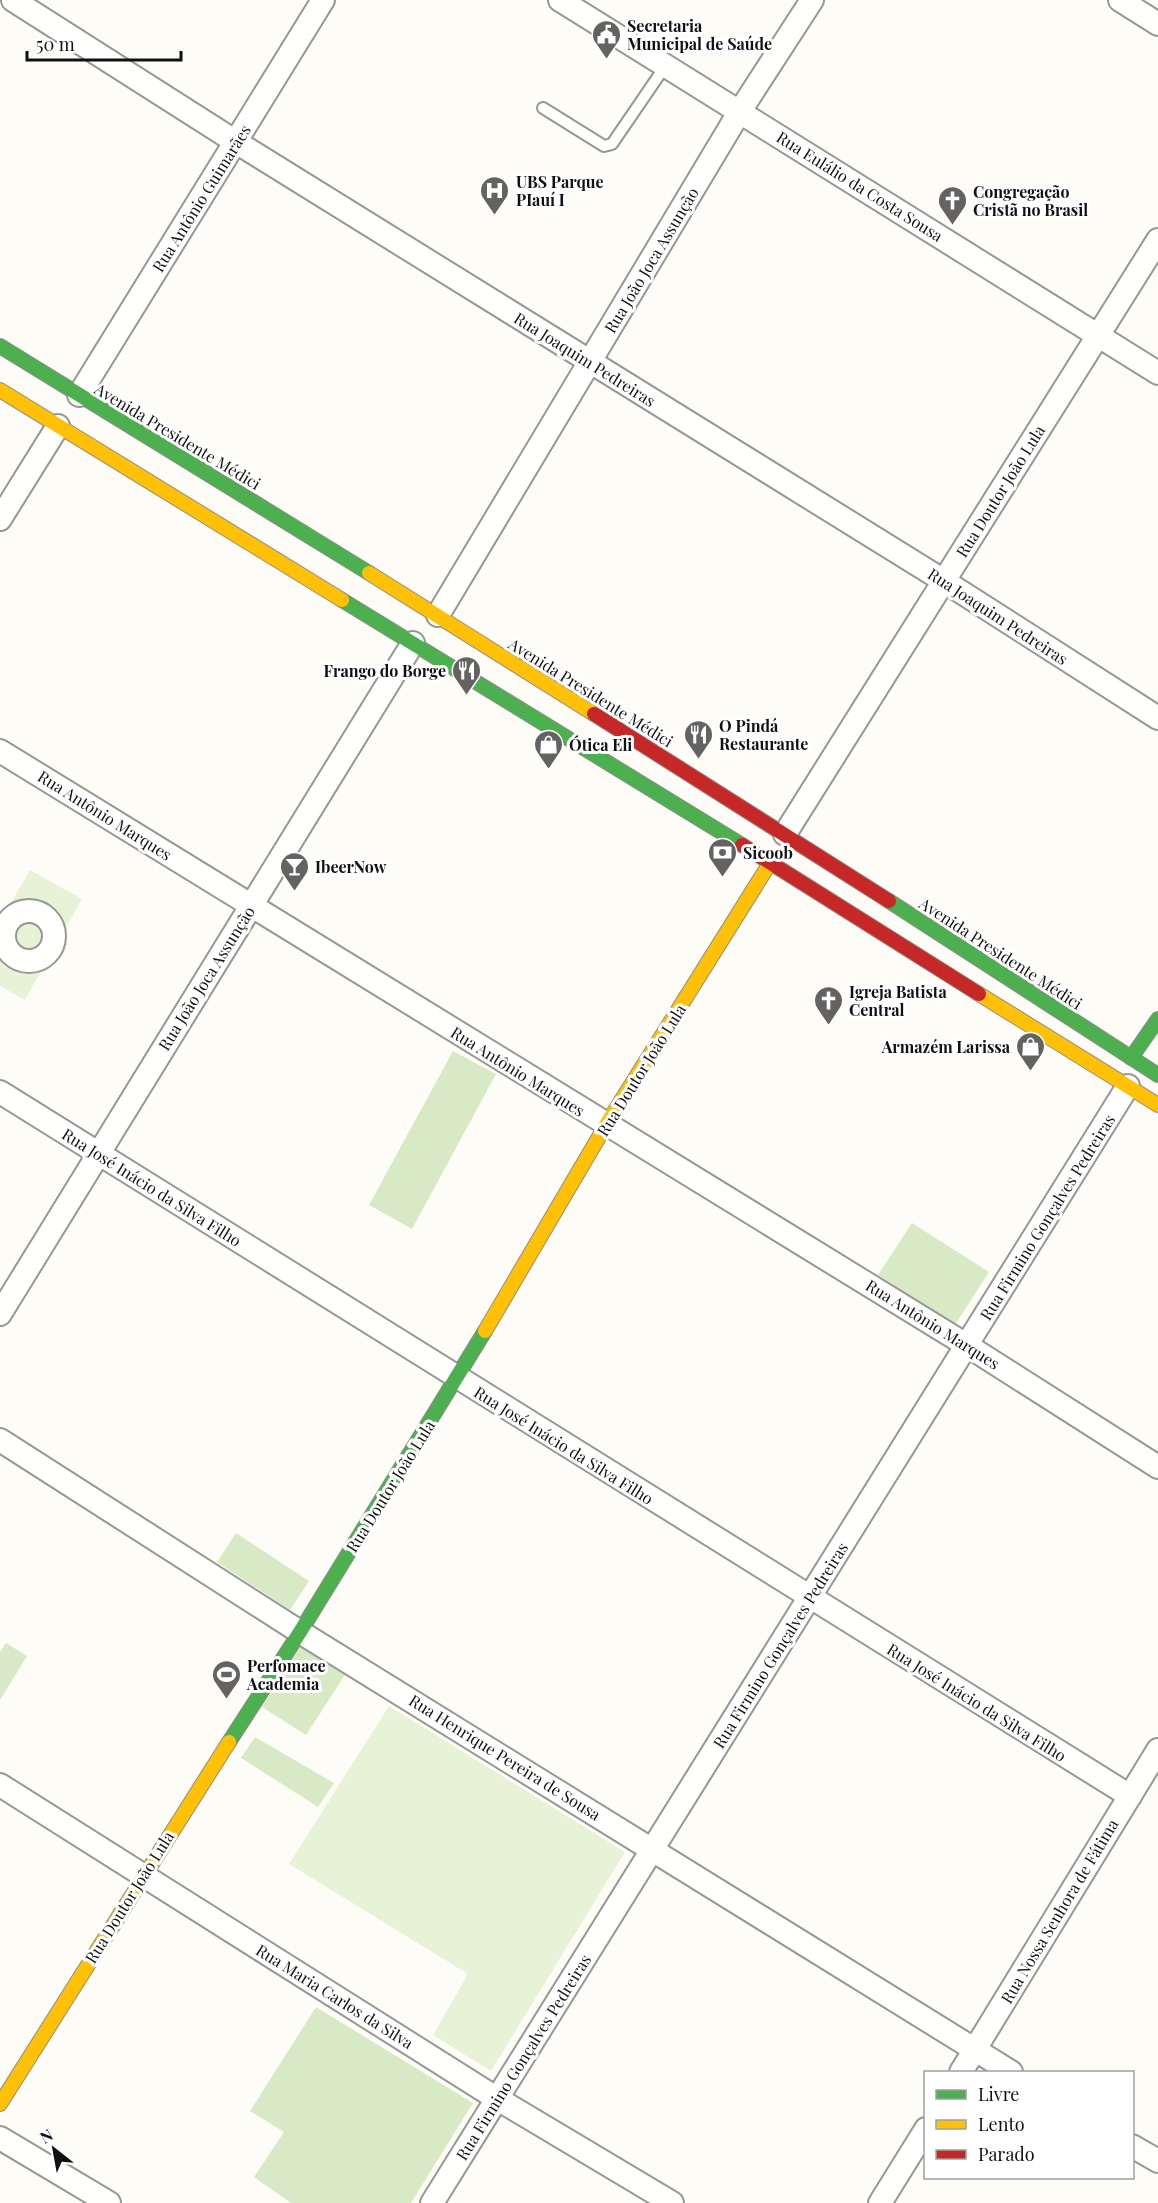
<svg xmlns="http://www.w3.org/2000/svg" width="1158" height="2203" viewBox="0 0 1158 2203" font-family="'Playfair Display',serif">
	<style>
		.green { fill: #e7f3d7 }
		.forest { fill: #d8eac5 }
		.lines { fill: none; stroke-linecap: round; stroke-linejoin: round }
		.lane-casing { stroke: #979795; stroke-width: 14 }
		.street-casing { stroke: #979795; stroke-width: 26 }
		.fast-casing { stroke: #8e8d8b; stroke-width: 16 }
		.slow-casing { stroke: #8e8d8b; stroke-width: 16 }
		.jam-casing { stroke: #8e8d8b; stroke-width: 16 }
		.lane { stroke: #fffffe; stroke-width: 10 }
		.street { stroke: #fffffe; stroke-width: 22 }
		.fast { stroke: #4caf50; stroke-width: 14 }
		.slow { stroke: #ffc107; stroke-width: 14 }
		.jam { stroke: #c62828; stroke-width: 14 }
		.labels { text-anchor: middle; dominant-baseline: central; stroke-width: 6; stroke-linejoin: round; paint-order: stroke }
		.poi-label { font-size: 16px; font-weight: bold; fill: #111; stroke: #fff; text-anchor: start }
		.street-label { font-size: 16px; fill: #111; stroke: #fff }
	</style>
	<rect width="100%" height="100%" fill="#fdfcf7"/>
	<g class="green">
		<path d="M30 870 82 899 25 1000 0 986V922Z"/>
		<path d="M389 1706 625 1852 491 2071 433 2035 468 1974 289 1864Z"/>
	</g>
	<g class="forest">
		<path d="M453 1051 496 1074 412 1229 369 1205Z"/>
		<path d="M912 1223 989 1272 955 1325 878 1275Z"/>
		<path d="M236 1533 309 1581 290 1610 217 1562Z"/>
		<path d="M6 1643 27 1656 0 1700V1652Z"/>
		<path d="M300 1647 345 1675 306 1735 262 1707Z"/>
		<path d="M255 1737 334 1783 318 1807 241 1758Z"/>
		<path d="M316 2007 473 2103 411 2203H291L254 2177 284 2132 250 2111Z"/>
	</g>
	<g class="lines">
		<defs>
			<path id="lane" d="M543 108 604 146 612 144 666 65"/>
			<g id="street">
				<path d="M13 0 236 142 944 581 1158 718"/>
				<path d="M560 0 1158 373"/>
				<path d="M1120 0 1158 24"/>
				<path d="M79 395 323 0"/>
				<path d="M0 519 58 426"/>
				<path d="M438 615 740 111 812 0"/>
				<path d="M0 751 968 1346 1158 1467"/>
				<path d="M785 834 1158 240"/>
				<circle cx="29" cy="936" r="25"/>
				<path d="M0 1092 1130 1796"/>
				<path d="M0 1314 413 643"/>
				<path d="M0 1440 300 1632 1011 2072"/>
				<path d="M0 1785 496 2098 672 2203"/>
				<path d="M961 2072 1158 1750"/>
				<path d="M0 2138 109 2203"/>
				<path d="M1132 2146 1158 2161"/>
				<path d="M432 2203 1128 1086"/>
				<path d="M880 2203 926 2129"/>
			</g>
			<g id="fast">
				<path d="M0 346 369 573"/>
				<path d="M342 600 742 845"/>
				<path d="M889 901 1158 1075"/>
				<path d="M1131 1058 1158 1019"/>
				<path d="M229 1742 300 1632 485 1331"/>
			</g>
			<g id="slow">
				<path d="M0 390 342 600"/>
				<path d="M369 573 594 714"/>
				<path d="M979 994 1158 1105"/>
				<path d="M485 1331 606 1125 770 863"/>
				<path d="M0 2104 229 1742"/>
			</g>
			<g id="jam">
				<path d="M594 714 889 901"/>
				<path d="M742 845 979 994"/>
			</g>
		</defs>
		<use href="#lane" class="lane-casing"/>
		<use href="#street" class="street-casing"/>
		<use href="#fast" class="fast-casing"/>
		<use href="#slow" class="slow-casing"/>
		<use href="#jam" class="jam-casing"/>
		<use href="#lane" class="lane"/>
		<use href="#street" class="street"/>
		<use href="#fast" class="fast"/>
		<use href="#slow" class="slow"/>
		<use href="#jam" class="jam"/>
	</g>
	<defs>
		<symbol id="civic-pin" viewBox="-11 -11 22 30"><path d="M0 17L-7.5 6A9.5 9.5 0 1 1 7.5 6Z" fill="#646362" stroke="#fff"/><path d="M-.6-6.5H3V-4.5H.6V-3L4-1V1h2V6H-6V1h2V-1L-.6-3ZM-1.2 2.5V6h2.4V2.5Z" fill="#fff"/></symbol>
		<symbol id="hospital-pin" viewBox="-11 -11 22 30"><path d="M0 17L-7.5 6A9.5 9.5 0 1 1 7.5 6Z" fill="#646362" stroke="#fff"/><path d="M-5-5h3v3.5h4V-5h3V5h-3V1.5h-4V5h-3Z" fill="#fff"/></symbol>
		<symbol id="church-pin" viewBox="-11 -11 22 30"><path d="M0 17L-7.5 6A9.5 9.5 0 1 1 7.5 6Z" fill="#646362" stroke="#fff"/><path d="M-1.2-6h2.4v3.5h3.3v2.4h-3.3V6h-2.4V-.1h-3.3v-2.4h3.3Z" fill="#fff"/></symbol>
		<symbol id="restaurant-pin" viewBox="-11 -11 22 30"><path d="M0 17L-7.5 6A9.5 9.5 0 1 1 7.5 6Z" fill="#646362" stroke="#fff"/><path d="M-5-6h1v4h1v-4h1v4h1v-4h1v5L-1.5 .5V6h-2V.5L-5-1ZM5-6V6H3V1.5H1.5Q1.5-4 5-6Z" fill="#fff"/></symbol>
		<symbol id="shop-pin" viewBox="-11 -11 22 30"><path d="M0 17L-7.5 6A9.5 9.5 0 1 1 7.5 6Z" fill="#646362" stroke="#fff"/><path d="M-5-2.5h2.3a2.7 3.5 0 0 1 5.4 0H5L5.5 6h-11ZM-1.5-2.5h3a1.5 2.3 0 0 0-3 0Z" fill="#fff"/></symbol>
		<symbol id="bank-pin" viewBox="-11 -11 22 30"><path d="M0 17L-7.5 6A9.5 9.5 0 1 1 7.5 6Z" fill="#646362" stroke="#fff"/><path d="M-6-4H6V4H-6ZM0-2.3a2.3 2.3 0 1 0 0 4.6a2.3 2.3 0 1 0 0-4.6Z" fill="#fff"/></symbol>
		<symbol id="bar-pin" viewBox="-11 -11 22 30"><path d="M0 17L-7.5 6A9.5 9.5 0 1 1 7.5 6Z" fill="#646362" stroke="#fff"/><path d="M-6-5H6L.8 .8V4.5H3.5V6h-7V4.5H-.8V.8Z" fill="#fff"/></symbol>
		<symbol id="stadium-pin" viewBox="-11 -11 22 30"><path d="M0 17L-7.5 6A9.5 9.5 0 1 1 7.5 6Z" fill="#646362" stroke="#fff"/><path d="M0-5a6.5 5 0 1 0 0 10a6.5 5 0 1 0 0-10ZM-3.5-1.8h7v3.6h-7Z" fill="#fff"/></symbol>
	</defs>
	<g fill-rule="evenodd">
		<use href="#civic-pin" x="590" y="18" width="33" height="45"/>
		<use href="#hospital-pin" x="478" y="174" width="33" height="45"/>
		<use href="#church-pin" x="936" y="184" width="33" height="45"/>
		<use href="#restaurant-pin" x="450" y="654" width="33" height="45"/>
		<use href="#restaurant-pin" x="682" y="718" width="33" height="45"/>
		<use href="#shop-pin" x="532" y="728" width="33" height="45"/>
		<use href="#bank-pin" x="706" y="836" width="33" height="45"/>
		<use href="#bar-pin" x="278" y="850" width="33" height="45"/>
		<use href="#church-pin" x="812" y="984" width="33" height="45"/>
		<use href="#shop-pin" x="1014" y="1030" width="33" height="45"/>
		<use href="#stadium-pin" x="210" y="1658" width="33" height="45"/>
	</g>
	<g class="labels">
		<g class="poi-label">
			<text x="627" y="25">Secretaria<tspan x="627" dy="18">Municipal de Saúde</tspan></text>
			<text x="516" y="181">UBS Parque<tspan x="516" dy="18">PIauí I</tspan></text>
			<text x="973" y="191">Congregação<tspan x="973" dy="18">Cristã no Brasil</tspan></text>
			<text x="446" y="670" text-anchor="end">Frango do Borge</text>
			<text x="719" y="725">O Pindá<tspan x="719" dy="18">Restaurante</tspan></text>
			<text x="569" y="744">Ótica Eli</text>
			<text x="743" y="852">Sicoob</text>
			<text x="315" y="866">IbeerNow</text>
			<text x="849" y="991">Igreja Batista<tspan x="849" dy="18">Central</tspan></text>
			<text x="1010" y="1046" text-anchor="end">Armazém Larissa</text>
			<text x="247" y="1665">Perfomace<tspan x="247" dy="18">Academia</tspan></text>
		</g>
		<g class="street-label">
			<text transform="translate(860 186) rotate(32)">Rua Eulálio da Costa Sousa</text>
			<text transform="translate(201 198) rotate(-58)">Rua Antônio Guimarães</text>
			<text transform="translate(651 260) rotate(-59)">Rua João Joca Assunção</text>
			<text transform="translate(585 359) rotate(32)">Rua Joaquim Pedreiras</text>
			<text transform="translate(178 436) rotate(31)">Avenida Presidente Médici</text>
			<text transform="translate(1000 491) rotate(-58)">Rua Doutor João Lula</text>
			<text transform="translate(998 616) rotate(33)">Rua Joaquim Pedreiras</text>
			<text transform="translate(591 692) rotate(32)">Avenida Presidente Médici</text>
			<text transform="translate(105 815) rotate(32)">Rua Antônio Marques</text>
			<text transform="translate(1001 953) rotate(33)">Avenida Presidente Médici</text>
			<text transform="translate(206 978) rotate(-58)">Rua João Joca Assunção</text>
			<text transform="translate(641 1070) rotate(-58)">Rua Doutor João Lula</text>
			<text transform="translate(518 1071) rotate(32)">Rua Antônio Marques</text>
			<text transform="translate(152 1187) rotate(32)">Rua José Inácio da Silva Filho</text>
			<text transform="translate(1047 1217) rotate(-58)">Rua Firmino Gonçalves Pedreiras</text>
			<text transform="translate(933 1324) rotate(32)">Rua Antônio Marques</text>
			<text transform="translate(564 1445) rotate(32)">Rua José Inácio da Silva Filho</text>
			<text transform="translate(390 1486) rotate(-58)">Rua Doutor João Lula</text>
			<text transform="translate(780 1645) rotate(-58)">Rua Firmino Gonçalves Pedreiras</text>
			<text transform="translate(977 1702) rotate(32)">Rua José Inácio da Silva Filho</text>
			<text transform="translate(505 1757) rotate(32)">Rua Henrique Pereira de Sousa</text>
			<text transform="translate(129 1897) rotate(-58)">Rua Doutor João Lula</text>
			<text transform="translate(1059 1911) rotate(-59)">Rua Nossa Senhora de Fátima</text>
			<text transform="translate(335 1996) rotate(32)">Rua Maria Carlos da Silva</text>
			<text transform="translate(523 2057) rotate(-58)">Rua Firmino Gonçalves Pedreiras</text>
		</g>
	</g>
	<rect x="924" y="2071" width="210" height="108" fill="#ffffff" stroke="#a0a0a0" stroke-width="1.5"/>
	<rect x="936" y="2090" width="30" height="9" fill="#4caf50" stroke="#a0a0a0" stroke-width="1.5"/>
	<text x="978" y="2101" font-size="18" fill="#111111">Livre</text>
	<rect x="936" y="2120" width="30" height="9" fill="#ffc107" stroke="#a0a0a0" stroke-width="1.5"/>
	<text x="978" y="2131" font-size="18" fill="#111111">Lento</text>
	<rect x="936" y="2150" width="30" height="9" fill="#c62828" stroke="#a0a0a0" stroke-width="1.5"/>
	<text x="978" y="2161" font-size="18" fill="#111111">Parado</text>
	<g transform="translate(54 2149) rotate(329)" stroke="#ffffff" stroke-width="4.5" paint-order="stroke">
	<path d="M0-4.5L10 22L0 15L-10 22Z" fill="#111111"/>
	<text y="-9" font-size="16" font-weight="bold" text-anchor="middle" fill="#111111">N</text>
	</g>
	<path d="M27 51v9h154v-9" fill="none" stroke="#111111" stroke-width="3"/>
	<text x="36" y="51" font-size="18" fill="#111111" stroke="#ffffff" stroke-width="4.5" paint-order="stroke">50 m</text>
</svg>
